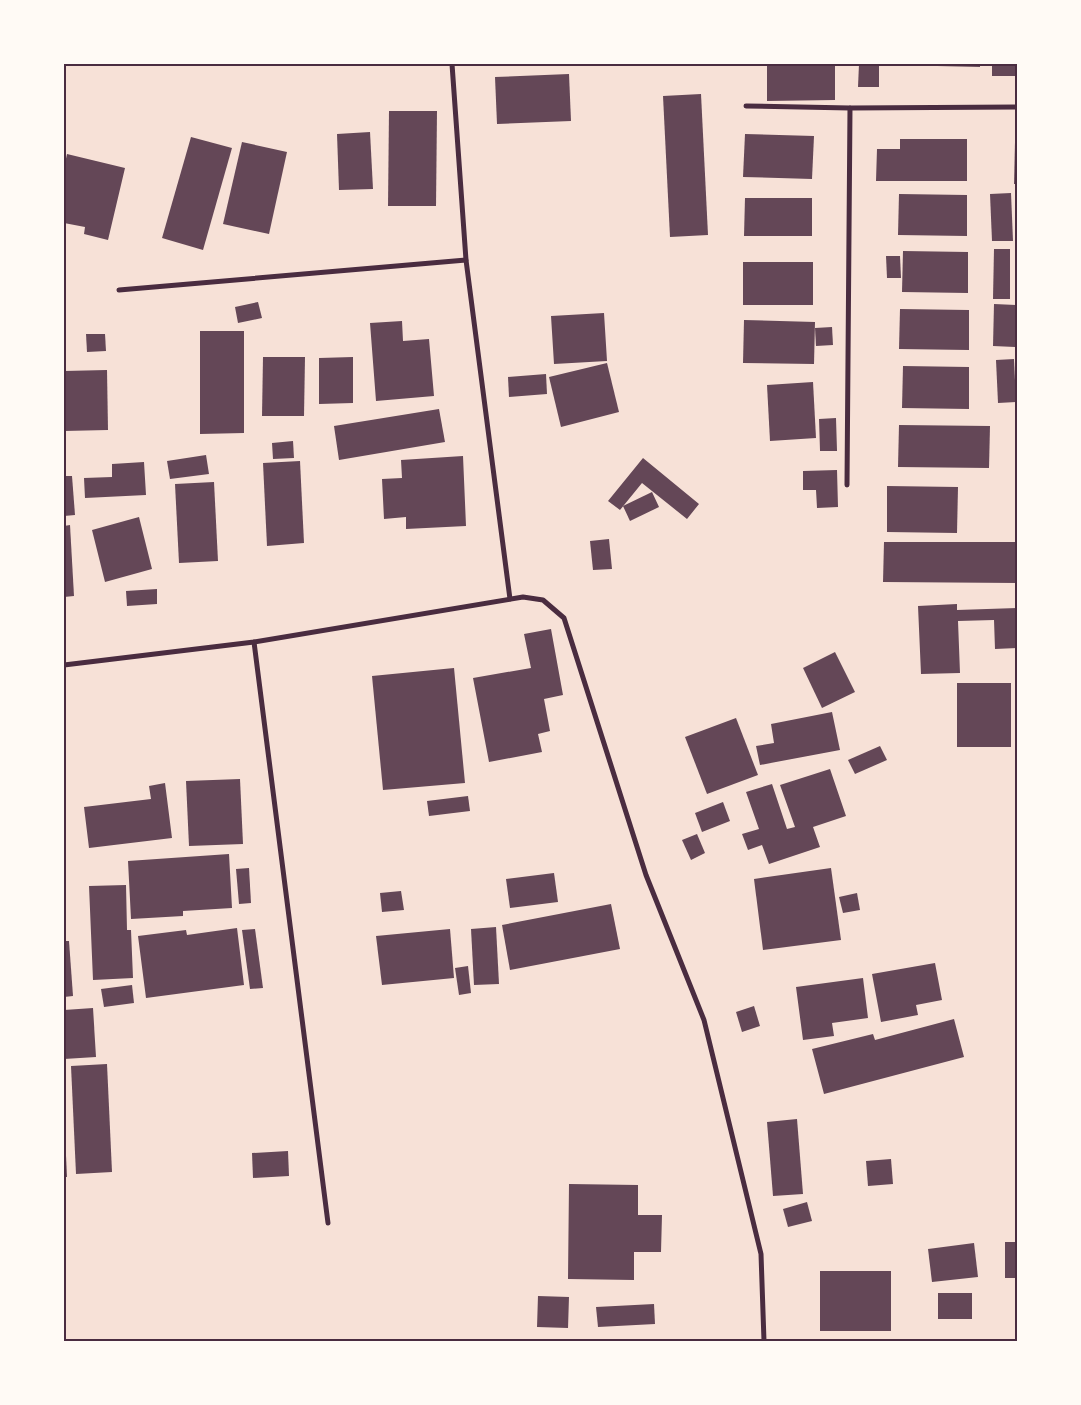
<svg xmlns="http://www.w3.org/2000/svg" width="1081" height="1405" viewBox="0 0 1081 1405" font-family="'Titillium Web',sans-serif">
	<style>
		.building { fill: #644757 }
		.lines { fill: none; stroke-linecap: round; stroke-linejoin: round }
		.minor { stroke: #4a2c40; stroke-width: 5 }
		.neatline { fill: none; stroke: #4a2c40; stroke-width: 2 }
	</style>
	<rect width="100%" height="100%" fill="#f7e1d7"/>
	<g class="building">
		<path d="M767 64H835V100L767 101Z"/>
		<path d="M859 64H879V87H858Z"/>
		<path d="M937 64H980V67L937 66Z"/>
		<path d="M992 64H1017V86H1015V76H992Z"/>
		<path d="M569 74 571 121 497 124 495 77Z"/>
		<path d="M701 94 708 235 670 237 663 96Z"/>
		<path d="M389 111H437L436 206H388Z"/>
		<path d="M370 132 373 189 339 190 337 134Z"/>
		<path d="M745 134 814 136 812 179 743 177Z"/>
		<path d="M191 137 232 148 203 250 162 238Z"/>
		<path d="M900 139H967V181H876L877 149H900Z"/>
		<path d="M242 142 287 152 269 234 223 224Z"/>
		<path d="M1015 142H1017V184H1014Z"/>
		<path d="M67 154 125 168 108 240 84 234 85 227 64 223V168Z"/>
		<path d="M1011 193 1013 241H992L990 194Z"/>
		<path d="M899 194 967 195V236L898 235Z"/>
		<path d="M745 198H812V236H744Z"/>
		<path d="M994 249H1010V299H993Z"/>
		<path d="M903 251 968 252V293L902 292Z"/>
		<path d="M886 256H900L901 278H887Z"/>
		<rect x="743" y="262" width="70" height="43"/>
		<path d="M258 302 262 318 238 323 235 307Z"/>
		<path d="M994 304 1016 305 1015 347 993 346Z"/>
		<path d="M900 309 969 310V350L899 349Z"/>
		<path d="M604 313 607 361 554 364 551 316Z"/>
		<path d="M744 320 815 322 814 364 743 363Z"/>
		<path d="M402 321 403 341 429 339 434 396 376 401 370 323Z"/>
		<path d="M832 327 833 345 816 346 815 328Z"/>
		<path d="M200 331H244V433L200 434Z"/>
		<path d="M86 334H105L106 351 87 352Z"/>
		<path d="M263 357H305L304 416H262Z"/>
		<path d="M353 357V403L319 404V358Z"/>
		<path d="M1014 359 1016 402 998 403 996 360Z"/>
		<path d="M607 363 619 412 561 427 549 377Z"/>
		<path d="M903 366 969 367V409L902 408Z"/>
		<path d="M107 370 108 430 64 431V371Z"/>
		<path d="M546 374 547 394 509 397 508 377Z"/>
		<path d="M813 382 816 438 770 441 767 385Z"/>
		<path d="M439 409 445 442 339 460 334 426Z"/>
		<path d="M836 418 837 451H820L819 419Z"/>
		<path d="M899 425 990 426 989 468 898 467Z"/>
		<path d="M293 441 294 458 273 459 272 443Z"/>
		<path d="M206 455 209 474 170 479 167 461Z"/>
		<path d="M463 456 466 526 406 529V517L384 519 382 479 402 478 401 460Z"/>
		<path d="M643 458 699 504 687 519 642 483 620 510 608 501Z"/>
		<path d="M300 461 304 543 267 546 263 463Z"/>
		<path d="M144 462 146 495 85 498 84 478 112 477V464Z"/>
		<path d="M837 470 838 507 817 508 816 490H803V471Z"/>
		<path d="M64 476H72L75 515 64 516Z"/>
		<path d="M214 482 218 561 179 563 175 484Z"/>
		<path d="M887 486 958 487 957 533 887 532Z"/>
		<path d="M652 492 659 507 630 521 623 506Z"/>
		<path d="M139 517 152 569 105 582 92 530Z"/>
		<path d="M70 525 74 596 64 597V526Z"/>
		<path d="M609 539 612 569 593 570 590 541Z"/>
		<path d="M884 542H1017V583L883 582Z"/>
		<path d="M157 589V604L127 606 126 591Z"/>
		<path d="M957 604V610L1017 608V648L995 649 994 620 958 621 960 673 921 674 918 606Z"/>
		<path d="M551 629 563 695 544 699 550 731 538 734 542 752 489 762 473 678 531 668 524 634Z"/>
		<path d="M835 652 855 692 822 708 803 668Z"/>
		<path d="M454 668 465 783 383 790 372 676Z"/>
		<rect x="957" y="683" width="54" height="64"/>
		<path d="M832 712 840 750 760 765 756 746 774 743 771 724Z"/>
		<path d="M736 718 758 775 707 794 685 737Z"/>
		<path d="M880 746 887 760 855 774 848 760Z"/>
		<path d="M830 769 846 816 813 827 820 847 769 864 762 845 748 850 742 834 759 829 746 792 772 784 787 829 795 827 780 785Z"/>
		<path d="M240 779 243 844 189 846 186 781Z"/>
		<path d="M165 783 172 838 89 848 84 807 151 799 149 786Z"/>
		<path d="M468 796 470 811 429 816 427 801Z"/>
		<path d="M723 802 730 821 702 832 695 813Z"/>
		<path d="M697 834 705 853 691 860 682 840Z"/>
		<path d="M229 854 232 908 183 911V916L131 919 128 861Z"/>
		<path d="M249 868 251 903 239 904 236 869Z"/>
		<path d="M831 868 841 940 763 950 754 879Z"/>
		<path d="M554 873 558 902 510 908 506 879Z"/>
		<path d="M126 885 127 930H131L133 978 93 980 89 886Z"/>
		<path d="M401 891 404 910 382 912 380 893Z"/>
		<path d="M857 893 860 910 843 913 839 897Z"/>
		<path d="M611 904 620 949 510 970 502 925Z"/>
		<path d="M496 927 499 984 474 985 471 929Z"/>
		<path d="M237 928 244 985 146 998 138 936 186 930 187 935Z"/>
		<path d="M255 929 263 988 250 989 242 930Z"/>
		<path d="M450 929 454 978 382 985 376 936Z"/>
		<path d="M64 941H69L73 996 64 997Z"/>
		<path d="M935 963 942 1000 916 1005 918 1015 881 1022 872 974Z"/>
		<path d="M468 966 471 993 459 995 455 968Z"/>
		<path d="M863 978 868 1018 832 1023 834 1036 803 1040 796 987Z"/>
		<path d="M132 985 134 1003 104 1007 101 989Z"/>
		<path d="M754 1006 760 1026 742 1032 736 1012Z"/>
		<path d="M93 1008 96 1057 64 1059V1010Z"/>
		<path d="M954 1019 964 1057 824 1094 812 1049 873 1034 875 1040Z"/>
		<path d="M107 1064 112 1172 76 1174 71 1066Z"/>
		<path d="M797 1119 803 1194 773 1196 767 1122Z"/>
		<path d="M64 1134H65L67 1177H64Z"/>
		<path d="M288 1151 289 1176 253 1178 252 1153Z"/>
		<path d="M891 1159 893 1184 868 1186 866 1161Z"/>
		<path d="M569 1184 638 1185V1215H662L661 1252H634V1280L568 1279Z"/>
		<path d="M807 1202 812 1221 788 1227 783 1209Z"/>
		<rect x="1005" y="1242" width="12" height="36"/>
		<path d="M974 1243 978 1277 932 1282 928 1249Z"/>
		<rect x="820" y="1271" width="71" height="60"/>
		<rect x="938" y="1293" width="34" height="26"/>
		<path d="M538 1296 569 1297 568 1328 537 1327Z"/>
		<path d="M654 1304 655 1324 598 1327 596 1307Z"/>
	</g>
	<g class="lines">
		<g class="minor">
			<path d="M452 64 466 260 510 599"/>
			<path d="M746 106 850 108"/>
			<path d="M119 290 466 260"/>
			<path d="M847 485 850 108 1017 107"/>
			<path d="M254 642 328 1223"/>
			<path d="M64 665 254 642 523 597 543 600 564 618 646 875 704 1020 761 1254 764 1341"/>
		</g>
	</g>
	<rect width="1081" height="1405" fill="none" stroke="#fffaf5" stroke-width="130"/>
	<rect x="65" y="65" width="951" height="1275" class="neatline"/>
</svg>
